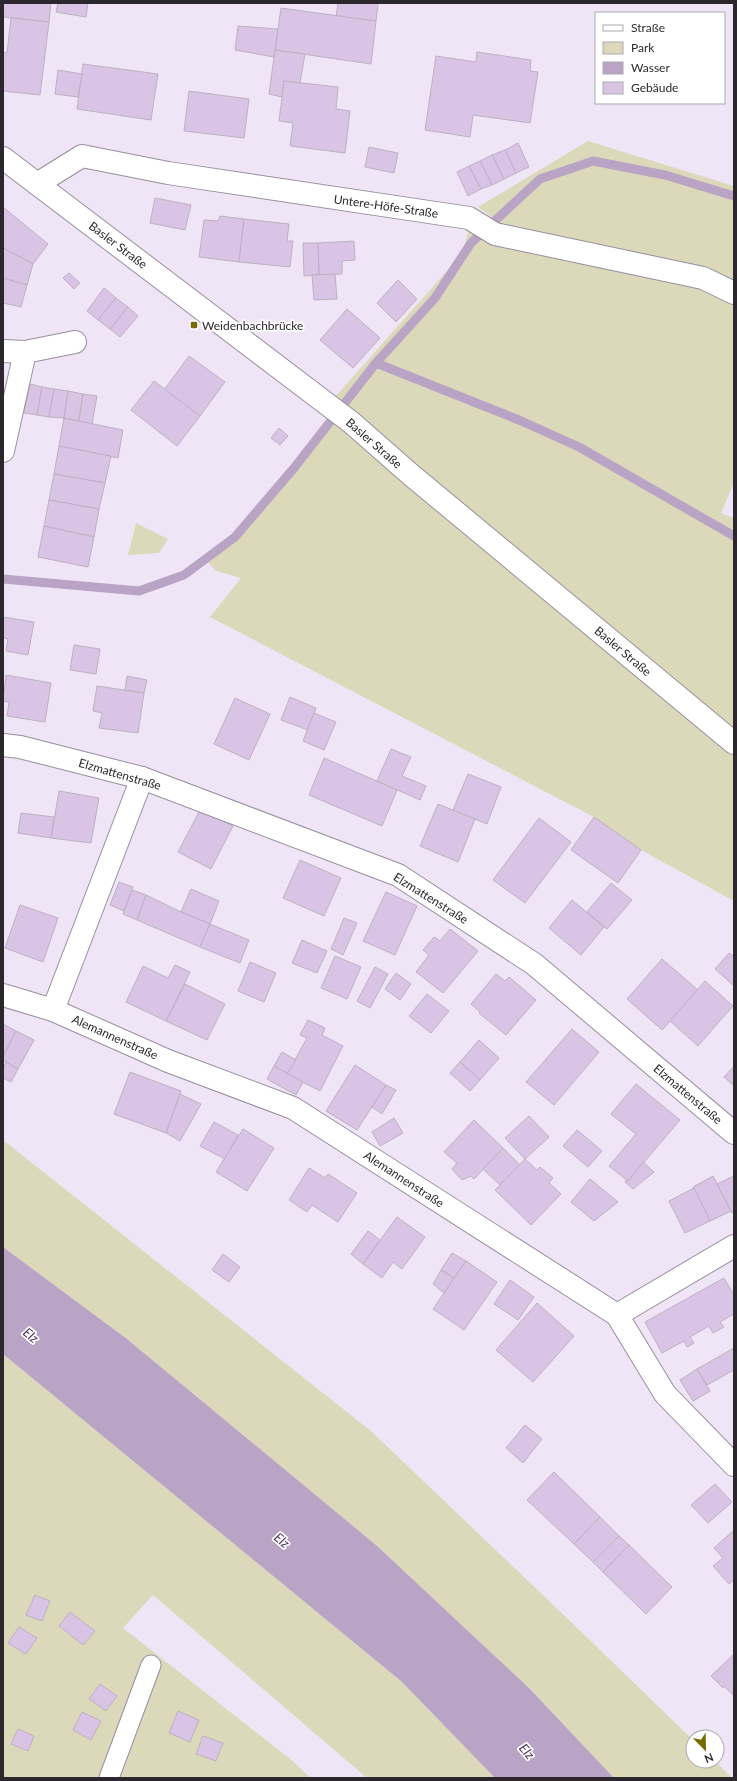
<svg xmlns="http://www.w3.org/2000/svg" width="737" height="1781" viewBox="0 0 737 1781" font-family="Lato,sans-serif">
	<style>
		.green { fill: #dbd9ba }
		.water { fill: #baa4c5 }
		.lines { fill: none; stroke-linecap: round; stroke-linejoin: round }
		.stream { stroke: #baa4c5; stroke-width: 9 }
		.building { fill: #dac4e5; stroke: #bcb1c1 }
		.lane-casing { stroke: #988e9d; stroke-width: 21 }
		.street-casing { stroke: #988e9d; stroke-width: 24 }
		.secondary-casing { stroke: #988e9d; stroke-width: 24 }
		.lane { stroke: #fff; stroke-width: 19 }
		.street { stroke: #fff; stroke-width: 22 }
		.secondary { stroke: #fff; stroke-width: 22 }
		.poi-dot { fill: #756b04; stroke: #fff; stroke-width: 1.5 }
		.labels { text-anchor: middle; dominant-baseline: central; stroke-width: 3.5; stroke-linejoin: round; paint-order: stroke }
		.street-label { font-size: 12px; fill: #2b272d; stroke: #fff }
		.poi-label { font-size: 12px; fill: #2b272d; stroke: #fff; text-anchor: start }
		.water-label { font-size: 13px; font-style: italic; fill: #492b57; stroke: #fff }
	</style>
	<rect width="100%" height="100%" fill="#f0e5f6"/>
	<g class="green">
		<path d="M588 141 734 186V482L721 513 734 518V901L641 850 594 817 210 617 241 578 216 571 207 561 238 538 297 469 335 421V397L462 254 469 229 506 227 478 207Z"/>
		<path d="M136 523 168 539 159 553 128 555Z"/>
		<path d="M3 1140 371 1431 569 1620 693 1740V1761H715L732 1778H614L529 1688 376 1545 127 1339 3 1247Z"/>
		<path d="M3 1354 402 1682 495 1778H367L153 1595 123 1628 289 1758 311 1778H3Z"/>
	</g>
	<path class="water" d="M3 1247 127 1339 376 1545 529 1688 614 1778H495L402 1682 3 1354Z"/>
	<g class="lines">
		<g class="stream">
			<path d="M376 363 519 420 579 447 734 536"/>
			<path d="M3 579 139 591 184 575 235 537 294 468 376 363 435 298 471 243 540 179 593 161 665 175 734 196"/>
		</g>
	</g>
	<g class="building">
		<path d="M3 3H51L49 22 3 17Z"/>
		<path d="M58 3H88L86 17 56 12Z"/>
		<path d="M338 3H378L376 21 336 17Z"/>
		<path d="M281 8 376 21 371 64 275 50Z"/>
		<path d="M11 18 49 22 40 95 3 91V52L7 53Z"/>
		<path d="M238 26 278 29 274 57 235 50Z"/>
		<path d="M275 50 305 54 300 83 284 81 282 97 269 94Z"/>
		<path d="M477 52 531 60 530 71 538 72 530 123 473 115 470 137 425 130 436 56 476 62Z"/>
		<path d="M83 64 158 74 151 120 77 109Z"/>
		<path d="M58 70 82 74 78 97 55 94Z"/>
		<path d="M284 81 338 87 336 109 350 111 345 153 290 146 293 123 279 121Z"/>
		<path d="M189 91 249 99 244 138 184 131Z"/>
		<path d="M518 143 529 167 516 173 505 150Z"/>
		<path d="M369 147 398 153 394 173 365 167Z"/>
		<path d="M505 150 516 173 504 179 492 155Z"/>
		<path d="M492 155 504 179 492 185 480 161Z"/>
		<path d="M480 161 492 185 481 189 469 166Z"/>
		<path d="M469 166 481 189 468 196 457 172Z"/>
		<path d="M155 198 191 205 185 230 150 223Z"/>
		<path d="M3 207 48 244 33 264 3 248Z"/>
		<path d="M220 216 244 219 239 262 199 257 204 220 218 221Z"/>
		<path d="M244 219 289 224 287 241H293L290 267 239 262Z"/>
		<path d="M354 241 355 260 342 261V274L319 275 318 243Z"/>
		<path d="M303 243H318L319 275 304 276Z"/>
		<path d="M3 248 33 264 27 285 3 278Z"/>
		<path d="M69 273 80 283 74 289 63 278Z"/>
		<path d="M335 274 337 299 314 300 312 275Z"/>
		<path d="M3 278 27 285 21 307 3 303Z"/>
		<path d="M398 280 417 299 396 322 377 303Z"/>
		<path d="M104 288 116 298 98 320 87 311Z"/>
		<path d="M116 298 128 307 110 329 98 320Z"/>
		<path d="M128 307 138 316 120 337 110 329Z"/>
		<path d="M347 309 380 338 353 368 320 340Z"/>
		<path d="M189 356 225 382 200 416 164 390Z"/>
		<path d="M154 381 200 416 177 446 131 410Z"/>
		<path d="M30 384 42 387 37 415 24 413Z"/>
		<path d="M42 387 54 389 49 417 37 415Z"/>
		<path d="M54 389 68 391 64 418 49 417Z"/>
		<path d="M68 391 83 394 79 421 64 418Z"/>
		<path d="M83 394 97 396 92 424 79 421Z"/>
		<path d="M64 418 123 430 118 458 59 446Z"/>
		<path d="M279 428 288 436 280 445 271 438Z"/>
		<path d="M59 446 111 456 105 483 54 474Z"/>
		<path d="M54 474 105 483 99 509 49 500Z"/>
		<path d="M49 500 99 509 94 537 44 526Z"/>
		<path d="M44 526 94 537 88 567 38 557Z"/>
		<path d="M3 617 34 622 28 655 6 651 8 639 3 638Z"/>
		<path d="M74 645 100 649 96 674 70 670Z"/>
		<path d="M6 675 51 683 45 722 7 716 9 702 3 701Z"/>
		<path d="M127 676 147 680 144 693 125 690Z"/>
		<path d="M97 686 144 693 138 733 99 728 102 713 93 711Z"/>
		<path d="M290 697 316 708 308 730 281 720Z"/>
		<path d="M235 698 270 714 249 760 214 744Z"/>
		<path d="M314 713 336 722 324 750 303 741Z"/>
		<path d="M391 749 411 757 402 776 426 786 420 800 377 781Z"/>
		<path d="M324 758 397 790 382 826 309 795Z"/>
		<path d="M468 774 501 787 487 824 453 810Z"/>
		<path d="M59 791 99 798 91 843 51 838Z"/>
		<path d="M438 804 475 819 458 862 420 846Z"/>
		<path d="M200 810 233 826 211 869 178 852Z"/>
		<path d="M21 813 54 817 51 838 18 833Z"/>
		<path d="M594 817 641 850 618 883 571 850Z"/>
		<path d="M539 818 571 842 525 903 493 880Z"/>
		<path d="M300 860 341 878 324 916 283 898Z"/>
		<path d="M119 882 133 887 124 911 110 905Z"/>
		<path d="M611 883 632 900 607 929 587 912Z"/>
		<path d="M191 889 219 901 210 924 181 912Z"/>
		<path d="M132 890 146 895 137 920 123 914Z"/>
		<path d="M386 892 417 906 395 955 363 941Z"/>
		<path d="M146 895 181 912 210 924 200 947 137 920Z"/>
		<path d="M572 900 604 927 581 955 549 928Z"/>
		<path d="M20 905 58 918 43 962 5 948Z"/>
		<path d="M344 918 357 923 343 955 331 949Z"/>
		<path d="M210 924 249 940 240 963 200 947Z"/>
		<path d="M450 929 478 951 443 993 416 972 429 955 423 950 434 937 440 941Z"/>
		<path d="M302 940 327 951 317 973 292 963Z"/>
		<path d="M729 953 734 957V986L715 969Z"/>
		<path d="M335 956 361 967 347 999 321 988Z"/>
		<path d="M662 959 698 990 662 1030 627 999Z"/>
		<path d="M250 962 276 973 264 1002 238 991Z"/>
		<path d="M175 965 190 972 166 1021 126 1002 143 966 168 978Z"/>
		<path d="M375 967 388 974 370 1008 357 1001Z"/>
		<path d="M396 973 411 984 400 1000 385 989Z"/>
		<path d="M496 974 505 981 509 977 536 1000 506 1035 479 1013 480 1012 471 1004Z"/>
		<path d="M705 981 733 1006 698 1046 670 1021Z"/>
		<path d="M185 984 225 1004 207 1040 166 1021Z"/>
		<path d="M427 994 449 1011 431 1033 409 1016Z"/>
		<path d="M308 1020 325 1028 322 1035 343 1046 320 1091 287 1074 307 1038 300 1035Z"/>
		<path d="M3 1024 16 1031 3 1057Z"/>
		<path d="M572 1029 599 1052 554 1105 526 1082Z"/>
		<path d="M16 1031 34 1040 18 1069 3 1060V1057Z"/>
		<path d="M479 1040 499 1058 480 1080 460 1062Z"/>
		<path d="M282 1052 296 1060 287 1074 274 1066Z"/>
		<path d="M6 1062 18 1069 11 1082 3 1078V1068Z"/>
		<path d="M460 1062 480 1080 470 1091 450 1073Z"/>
		<path d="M355 1065 386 1085 357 1130 326 1111Z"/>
		<path d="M274 1066 303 1082 296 1095 267 1079Z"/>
		<path d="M734 1066V1086L724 1077Z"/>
		<path d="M130 1072 181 1091 166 1133 114 1114Z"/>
		<path d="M636 1084 680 1120 628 1181 609 1166 636 1134 611 1114Z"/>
		<path d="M386 1085 396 1090 382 1114 372 1107Z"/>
		<path d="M180 1094 201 1104 180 1141 166 1133Z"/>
		<path d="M529 1116 549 1137 525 1159 505 1138Z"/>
		<path d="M394 1118 403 1133 380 1146 372 1132Z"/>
		<path d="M474 1120 503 1148 474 1179 471 1176 462 1180 452 1169 457 1163 444 1152Z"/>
		<path d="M214 1122 238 1135 225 1159 200 1146Z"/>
		<path d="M243 1129 274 1148 247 1191 216 1172Z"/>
		<path d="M577 1130 602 1151 588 1167 563 1146Z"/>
		<path d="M503 1148 520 1165 500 1185 483 1169Z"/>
		<path d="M525 1159 537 1170 540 1167 553 1178 549 1183 561 1194 531 1225 495 1190Z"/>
		<path d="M643 1162 654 1172 633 1189 625 1182 626 1180 628 1181Z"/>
		<path d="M309 1168 325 1178 328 1174 357 1193 338 1222 312 1205 307 1212 289 1200Z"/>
		<path d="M713 1176 731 1211 710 1221 693 1187Z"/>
		<path d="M734 1176V1212L732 1213 717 1184Z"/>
		<path d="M590 1179 618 1202 594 1221 571 1202Z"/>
		<path d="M694 1188 710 1221 685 1233 669 1201Z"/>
		<path d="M397 1217 425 1237 402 1269 393 1262 382 1278 363 1264Z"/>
		<path d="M368 1231 380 1240 363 1264 351 1254Z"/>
		<path d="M452 1253 466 1261 454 1278 441 1270Z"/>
		<path d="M223 1254 240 1267 229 1282 212 1270Z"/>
		<path d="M466 1261 497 1282 464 1330 433 1309Z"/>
		<path d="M441 1270 454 1278 444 1293 433 1284Z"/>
		<path d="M724 1278 734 1295V1314L720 1322 724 1327 713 1333 709 1326 690 1337 694 1343 687 1347 684 1341 662 1353 645 1322Z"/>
		<path d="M510 1280 534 1297 518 1320 494 1304Z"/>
		<path d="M537 1303 574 1336 533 1382 496 1350Z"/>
		<path d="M734 1348V1370L707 1385 697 1369Z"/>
		<path d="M697 1369 710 1391 693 1401 680 1380Z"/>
		<path d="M525 1425 542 1439 523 1463 506 1448Z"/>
		<path d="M554 1472 600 1517 574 1544 527 1500Z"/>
		<path d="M715 1484 732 1502 708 1523 691 1505Z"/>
		<path d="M600 1517 619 1536 593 1562 574 1544Z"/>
		<path d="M734 1530V1580L729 1584 713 1566 723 1558 714 1548Z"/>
		<path d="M619 1536 629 1545 603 1572 593 1562Z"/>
		<path d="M629 1545 672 1587 646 1614 603 1572Z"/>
		<path d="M35 1595 50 1601 42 1621 26 1615Z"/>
		<path d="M70 1612 95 1631 83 1645 59 1626Z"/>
		<path d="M19 1627 37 1638 26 1654 8 1643Z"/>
		<path d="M734 1654V1696L724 1686 723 1688 711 1676Z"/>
		<path d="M100 1684 117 1696 106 1711 89 1699Z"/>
		<path d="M178 1711 199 1720 190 1742 169 1733Z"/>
		<path d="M82 1712 101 1721 91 1740 73 1730Z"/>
		<path d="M18 1729 34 1736 28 1751 11 1744Z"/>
		<path d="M203 1736 223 1743 216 1761 196 1754Z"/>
	</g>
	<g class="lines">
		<defs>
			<path id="lane" d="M109 1778 151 1665"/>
			<g id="street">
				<path d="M37 184 82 156 168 173 469 218 495 234 703 278 734 293"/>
				<path d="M3 351 25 352 75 342"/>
				<path d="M3 451 25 352"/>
				<path d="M3 745 20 747 142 778 398 875 534 964 734 1133"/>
				<path d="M3 995 53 1010 168 1061 293 1108 617 1315 665 1394 734 1465"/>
				<path d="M53 1010 142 778"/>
				<path d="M617 1315 734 1246"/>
			</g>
			<path id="secondary" d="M3 158 352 423 410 474 734 743"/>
		</defs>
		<use href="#lane" class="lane-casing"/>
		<use href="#street" class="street-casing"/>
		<use href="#secondary" class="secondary-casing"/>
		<use href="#lane" class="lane"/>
		<use href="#street" class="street"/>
		<use href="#secondary" class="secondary"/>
	</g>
	<rect class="poi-dot" x="190" y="321" width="8" height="8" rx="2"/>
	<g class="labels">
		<g class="street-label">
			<text transform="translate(386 206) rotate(8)">Untere-Höfe-Straße</text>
			<text transform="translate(118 245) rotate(37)">Basler Straße</text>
			<text transform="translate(374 443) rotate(41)">Basler Straße</text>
			<text transform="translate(623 651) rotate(40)">Basler Straße</text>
			<text transform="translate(120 774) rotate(16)">Elzmattenstraße</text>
			<text transform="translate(431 898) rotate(32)">Elzmattenstraße</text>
			<text transform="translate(115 1037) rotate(24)">Alemannenstraße</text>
			<text transform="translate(688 1094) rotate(40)">Elzmattenstraße</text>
			<text transform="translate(404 1179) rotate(33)">Alemannenstraße</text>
		</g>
		<g class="poi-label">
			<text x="202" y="325">Weidenbachbrücke</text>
		</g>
		<g class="water-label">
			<text transform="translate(31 1335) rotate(39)">Elz</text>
			<text transform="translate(282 1540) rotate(39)">Elz</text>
			<text transform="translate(527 1751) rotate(49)">Elz</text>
		</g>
	</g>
	<rect width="737" height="1781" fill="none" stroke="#2b272d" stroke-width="8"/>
	<rect x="595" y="12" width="130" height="92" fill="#ffffff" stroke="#aaa9ab"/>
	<rect x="603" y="25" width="20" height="6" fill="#ffffff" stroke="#aaa9ab"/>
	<text x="631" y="32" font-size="12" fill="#2b272d">Straße</text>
	<rect x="603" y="42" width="20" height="12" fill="#dbd9ba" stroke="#aaa9ab"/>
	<text x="631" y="52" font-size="12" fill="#2b272d">Park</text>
	<rect x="603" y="62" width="20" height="12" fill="#baa4c5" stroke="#aaa9ab"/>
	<text x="631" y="72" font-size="12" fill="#2b272d">Wasser</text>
	<rect x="603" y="82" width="20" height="12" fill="#dac4e5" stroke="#aaa9ab"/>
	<text x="631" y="92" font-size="12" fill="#2b272d">Gebäude</text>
	<g transform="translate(705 1749) rotate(157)"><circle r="19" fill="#ffffff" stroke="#aaa9ab"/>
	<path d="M0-3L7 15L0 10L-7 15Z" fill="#756b04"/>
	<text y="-6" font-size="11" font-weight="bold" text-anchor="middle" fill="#2b272d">N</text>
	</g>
</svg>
